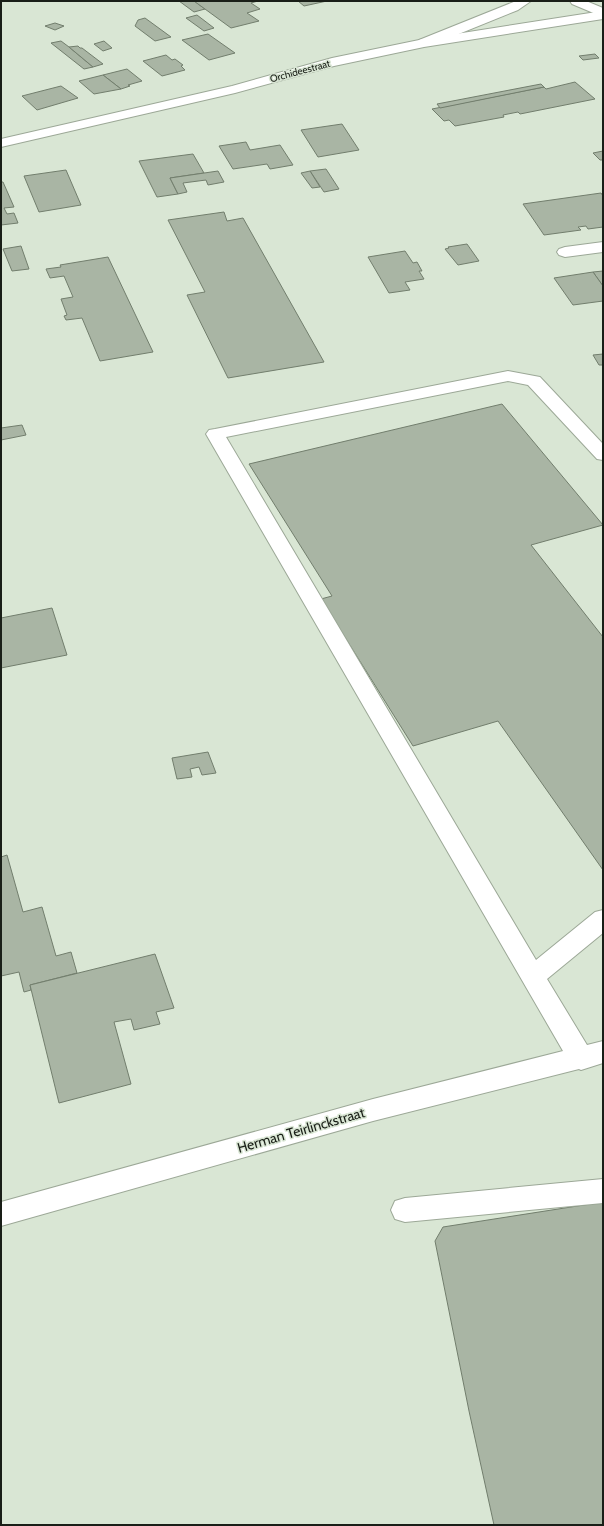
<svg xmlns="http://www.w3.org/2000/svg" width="604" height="1526" viewBox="0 0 604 1526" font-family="Cabin,sans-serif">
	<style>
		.building { fill: #a9b5a4; stroke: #727e6d }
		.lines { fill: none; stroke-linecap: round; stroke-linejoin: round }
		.minor-casing { stroke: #9ca897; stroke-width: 2 }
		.major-casing { stroke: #9ca897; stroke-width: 2 }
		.highway-casing { stroke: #9ca897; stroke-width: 2 }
		.minor { fill: #fff; fill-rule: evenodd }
		.major { fill: #fff; fill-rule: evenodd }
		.highway { fill: #fff; fill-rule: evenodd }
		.labels { text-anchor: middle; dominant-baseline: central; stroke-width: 3; stroke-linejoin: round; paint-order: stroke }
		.far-street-label { font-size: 10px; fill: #191e17; stroke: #d9e6d4 }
		.near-street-label { font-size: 14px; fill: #191e17; stroke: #d9e6d4 }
	</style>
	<rect width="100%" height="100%" fill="#d9e6d4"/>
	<g class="building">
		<path d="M179 1H194L205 9 194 12Z"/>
		<path d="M194 1H258L251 3 260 9 247 13 259 21 231 28Z"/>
		<path d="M298 1H327L304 6Z"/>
		<path d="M197 15 214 28 204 31 186 18Z"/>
		<path d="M145 18 171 37 155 41 135 26 138 20Z"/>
		<path d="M55 23 64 26 55 30 45 26Z"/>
		<path d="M208 34 235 53 209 60 182 40Z"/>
		<path d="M61 41 69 47 93 67 84 69 51 43Z"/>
		<path d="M104 41 112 48 103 51 94 44Z"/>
		<path d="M78 46 80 48H82L103 64 93 67 69 47Z"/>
		<path d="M595 54 599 58 583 60 579 56Z"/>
		<path d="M166 55 172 60 175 59 183 65 181 66 185 70 162 76 143 61Z"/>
		<path d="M127 69 142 81 128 85 130 86 121 89 103 75Z"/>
		<path d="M103 75 121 89 94 94 79 81Z"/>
		<path d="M575 82 595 99 520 114 518 112 503 115 504 117 455 126 449 120 444 121 432 109 544 87 546 89Z"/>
		<path d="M541 84 544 87 440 108 437 104Z"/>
		<path d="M61 86 78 98 37 110 22 96Z"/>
		<path d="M342 124 359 150 318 157 301 130Z"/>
		<path d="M246 142 250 150 280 145 293 165 270 169 267 164 233 169 219 146Z"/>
		<path d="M603 151V160H600L593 153Z"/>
		<path d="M193 154 204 173 170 178 178 194 157 197 139 161Z"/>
		<path d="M326 169 339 189 324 192 310 171Z"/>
		<path d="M66 170 81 205 39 212 24 176Z"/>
		<path d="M218 171 224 182 208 185 206 180 183 183 187 192 178 194 170 178Z"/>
		<path d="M310 171 320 187 312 188 301 173Z"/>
		<path d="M1 182H3L14 207 4 208 7 214 14 213 18 223 1 225Z"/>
		<path d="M601 193 603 196V227L588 229 586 226 578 227 581 230 544 235 523 204Z"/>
		<path d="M224 212 227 221 243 218 324 362 228 378 187 295 205 292 168 220Z"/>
		<path d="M467 244 479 261 458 265 445 249 449 248 448 247Z"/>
		<path d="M21 246 29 269 12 271 3 249Z"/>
		<path d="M405 251 413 263 417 262 422 271H419L424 279 405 282 410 290 389 293 368 257Z"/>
		<path d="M108 257 153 352 100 361 82 318 66 320 64 316 67 315 61 299 73 297 64 276 50 278 46 269 61 267 60 265Z"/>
		<path d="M603 271V286L593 272Z"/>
		<path d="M593 272 603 286V301L573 305 554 278Z"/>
		<path d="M603 354V365H599L593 355Z"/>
		<path d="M502 404 603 525 531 545 603 637V870L498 721 413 746 321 599 332 596 249 464Z"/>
		<path d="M22 425 26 435 1 440V428Z"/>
		<path d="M52 608 67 655 1 668V618Z"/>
		<path d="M208 752 216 773 202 775 199 767 190 769 192 777 177 779 172 758Z"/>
		<path d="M7 855 23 912 42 907 56 956 71 952 77 973 30 985 31 990 24 992 19 972 1 976V857Z"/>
		<path d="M155 954 174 1008 156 1012 160 1024 134 1030 131 1019 114 1022 131 1084 59 1103 30 985Z"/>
		<path d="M603 1202V1525H494L469 1411 435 1241 443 1227Z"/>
	</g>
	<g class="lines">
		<defs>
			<g id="minor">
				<path d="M603 242V252L565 257 559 255 557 252 559 249 565 247Z"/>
				<path d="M508 371 540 377 603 444V460L597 459 528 385 508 381 226 437 536 960 595 912 603 910V933L547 979 587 1045 603 1041V1063L581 1070 579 1069 373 1121 1 1226V1202L373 1099 563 1051 206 434 209 430 215 429Z"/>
				<path d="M603 1179V1203L405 1222 395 1219 391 1210 395 1201 405 1198Z"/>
			</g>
			<path id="major" d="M603 11V19L424 47 334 66 235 93 1 147V139L232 86 332 58 424 39Z"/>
			<g id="highway">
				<path d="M516 1H531L518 10 429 46H419L417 43 419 40Z"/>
				<path d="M570 1H586L603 8V17L572 4Z"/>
			</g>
		</defs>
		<use href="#minor" class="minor-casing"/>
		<use href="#major" class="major-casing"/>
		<use href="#highway" class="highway-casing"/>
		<use href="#minor" class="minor"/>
		<use href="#major" class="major"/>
		<use href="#highway" class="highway"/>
	</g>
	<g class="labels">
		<g class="far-street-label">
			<text transform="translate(300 71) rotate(-15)">Orchideestraat</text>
		</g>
		<g class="near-street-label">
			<text transform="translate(301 1130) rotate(-16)">Herman Teirlinckstraat</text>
		</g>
	</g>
	<rect width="604" height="1526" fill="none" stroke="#191e17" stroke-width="4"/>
</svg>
